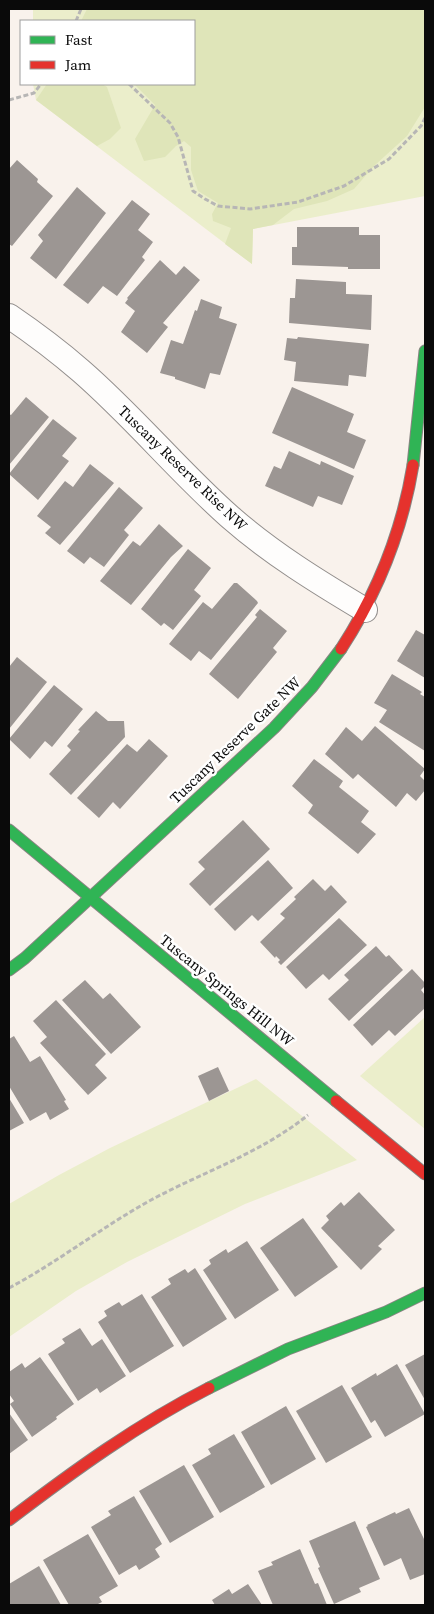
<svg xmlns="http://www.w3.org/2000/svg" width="434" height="1614" viewBox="0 0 434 1614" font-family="'Source Serif 4',serif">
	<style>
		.green { fill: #ebeecb }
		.forest { fill: #dfe5b9 }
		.building { fill: #9c9693 }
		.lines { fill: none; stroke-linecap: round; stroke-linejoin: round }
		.street-casing { stroke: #928e8c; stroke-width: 26 }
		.fast-casing { stroke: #888582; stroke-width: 13 }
		.jam-casing { stroke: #888582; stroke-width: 13 }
		.path { stroke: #b7b6b5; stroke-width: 3; stroke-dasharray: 5 2.5; stroke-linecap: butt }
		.street { stroke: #fefdfc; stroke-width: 24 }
		.fast { stroke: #30b455; stroke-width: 11 }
		.jam { stroke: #e5322d; stroke-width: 11 }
		.labels { text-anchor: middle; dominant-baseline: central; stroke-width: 5; stroke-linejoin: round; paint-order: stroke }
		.street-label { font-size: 15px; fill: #0a0a0a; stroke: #fff }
	</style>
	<rect width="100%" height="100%" fill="#f9f2ec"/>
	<g class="green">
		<path d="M33 9H425V196L253 229 252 264 36 100 33 84H194V21H33Z"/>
		<path d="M425 1017V1129L360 1076Z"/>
		<path d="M256 1079 357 1160 245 1204 127 1262 76 1291 9 1337V1204L59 1175 110 1148Z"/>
	</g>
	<g class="forest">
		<path d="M87 9H425V107L407 136 374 166 354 189 327 201 294 209 273 225 253 229 252 264 225 244 231 228 213 221 212 214 218 203 198 191 191 170V147L184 141 176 146 165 157 144 161 135 139 155 105 134 84H194V21H81Z"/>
		<path d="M47 84H102L107 87 121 128 110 139 97 146 36 100Z"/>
	</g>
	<g class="building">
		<path d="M17 160 38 179 37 182 53 196 12 246 9 244V169Z"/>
		<path d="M77 187 106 213 56 279 30 258 43 241 38 235Z"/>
		<path d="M132 200 150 214 138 230 153 242 142 257 145 260 117 296 103 286 88 304 63 285Z"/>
		<path d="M297 227H359V235H380V269H348V267L292 265V247H297Z"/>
		<path d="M160 260 176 275 184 266 200 280 163 323 168 327 147 353 121 332 135 311 125 303 128 299 127 298Z"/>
		<path d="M296 279 346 282V294L372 295 371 330 289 323 290 298H295Z"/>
		<path d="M201 299 222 307 219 318 237 324 220 375 210 373 205 389 175 379V377L160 373 171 340 183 344 195 310 197 311Z"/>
		<path d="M298 337 369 344 366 377 349 375 348 386 294 381 296 362 284 360 287 338 297 339Z"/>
		<path d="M292 387 354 414 347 432 366 440 354 469 272 433Z"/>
		<path d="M26 397 49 417 9 465V414L11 415Z"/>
		<path d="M53 419 77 438 62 456 69 461 38 500 9 474Z"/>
		<path d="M289 451 320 465 321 461 354 476 342 505 318 496 313 507 265 486 274 466 281 469Z"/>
		<path d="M90 464 114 483 60 545 45 533 51 527 37 516 65 481 73 487Z"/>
		<path d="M119 487 143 508 124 530 129 535 104 567 90 557 84 564 67 551Z"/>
		<path d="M159 524 183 546 171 557 131 605 100 581 133 541 140 546Z"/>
		<path d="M188 549 211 568 194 590 201 596 173 630 164 623 161 626 141 609Z"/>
		<path d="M234 583H237L257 601 258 603 211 660 199 651 191 661 169 644 203 602 212 609Z"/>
		<path d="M260 609 287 631 273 648 277 652 238 699 209 674 257 617 255 615Z"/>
		<path d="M416 630 425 635V678L397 661Z"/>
		<path d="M17 657 47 682 9 729V667Z"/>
		<path d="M392 674 422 692 420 694 425 697V751L379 722 387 710 374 703Z"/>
		<path d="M54 685 83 709 52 747 45 741 30 759 9 739Z"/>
		<path d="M96 711 108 721H124L125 737 71 795 49 774 71 750 67 746 80 731 78 730Z"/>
		<path d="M375 726 425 769 420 776 425 781V790L416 801 407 793 396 807 358 774 353 779 325 754 346 727 362 741Z"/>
		<path d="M149 739 168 756 120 809 113 802 99 818 77 798 127 744 137 752Z"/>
		<path d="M314 759 343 781 339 787 369 811 361 822 376 834 358 854 308 813 313 805 292 786Z"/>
		<path d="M243 820 270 849 210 906 189 884 205 869 198 862Z"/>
		<path d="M268 860 293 888 258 921 252 915 235 931 214 909Z"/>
		<path d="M313 879 325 891 331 885 347 902 281 965 278 962 280 960 276 956 275 958 260 942 285 918 280 914 296 899 294 897Z"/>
		<path d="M339 918 367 945 329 980 323 974 306 989 286 967Z"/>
		<path d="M376 946 386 957 389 955 403 970 349 1021 328 999 349 980 344 975Z"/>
		<path d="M412 969 425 983V986L421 990 425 995V1008L395 1036 389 1030 372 1046 353 1025Z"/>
		<path d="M85 980 103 999 110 993 141 1027 111 1054 62 1000Z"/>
		<path d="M56 1000 106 1054 95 1065 107 1078 88 1095 40 1043 47 1037 33 1021Z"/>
		<path d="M14 1036 30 1062 40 1056 66 1100 64 1101 69 1109 50 1120 46 1112 30 1121 9 1086V1039Z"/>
		<path d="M218 1067 229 1091 209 1101 198 1076Z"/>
		<path d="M9 1098 24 1123 9 1131Z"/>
		<path d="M359 1192 395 1230 378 1246 382 1249 361 1270 321 1228 329 1220 326 1216 341 1202 344 1206Z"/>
		<path d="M303 1218 338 1267 295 1297 260 1248Z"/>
		<path d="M247 1241 279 1290 235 1319 203 1270 211 1264 209 1260 226 1249 228 1253Z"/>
		<path d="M195 1268 227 1319 183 1347 151 1297 171 1284 168 1279 185 1269 188 1273Z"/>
		<path d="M142 1294 174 1346 130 1373 98 1322 107 1316 104 1311 119 1302 122 1306Z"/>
		<path d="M80 1328 92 1346 102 1339 126 1376 100 1393 97 1388 78 1401 48 1354 65 1343 62 1339Z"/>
		<path d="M425 1354V1400L405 1365Z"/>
		<path d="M40 1357 74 1404 56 1417 57 1419 32 1437 10 1404 14 1401 9 1394V1372L22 1363 25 1368Z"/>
		<path d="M397 1364 425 1414 385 1437 375 1420 371 1423 351 1388 376 1373 377 1376Z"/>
		<path d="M342 1385 372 1437 326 1463 296 1411Z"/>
		<path d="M286 1406 316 1459 271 1485 241 1432Z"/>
		<path d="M9 1413 28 1440 9 1454Z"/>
		<path d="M234 1434 265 1487 220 1513 192 1465 211 1454 208 1449Z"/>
		<path d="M184 1465 214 1517 170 1543 139 1491Z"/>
		<path d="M134 1496 162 1544 155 1549 160 1557 139 1570 136 1565 119 1575 91 1527 111 1515 108 1511Z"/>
		<path d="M409 1508 424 1539 425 1538V1574L410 1580 401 1558 384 1566 366 1527 368 1526 367 1525 395 1512 396 1514Z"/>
		<path d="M355 1521 380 1579 359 1588 361 1592 334 1604 318 1568 320 1567 309 1541Z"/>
		<path d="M88 1534 118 1586 99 1597 102 1602 96 1605H69L43 1560Z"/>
		<path d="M300 1549 315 1584 318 1583 327 1605H273L258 1571 273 1565 271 1562Z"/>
		<path d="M39 1566 61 1605H9V1584Z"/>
		<path d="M248 1584 262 1605H215L212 1600 229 1589 232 1594Z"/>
	</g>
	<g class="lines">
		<defs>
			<path id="street" d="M9 316C34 333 58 351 81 371 134 417 178 471 230 517 271 553 318 582 365 610"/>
			<g id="fast">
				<path d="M413 465 425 351"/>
				<path d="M9 830 336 1101"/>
				<path d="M9 970 25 958 274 728 312 687 341 649"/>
				<path d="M209 1388 288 1349 386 1312 425 1293"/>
			</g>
			<g id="jam">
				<path d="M341 649C378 592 402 532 413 465"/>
				<path d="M336 1101 425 1174"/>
				<path d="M9 1520C72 1472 138 1424 209 1388"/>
			</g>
		</defs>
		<use href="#street" class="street-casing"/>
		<use href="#fast" class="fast-casing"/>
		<use href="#jam" class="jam-casing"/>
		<g class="path">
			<path d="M76 21 81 9"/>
			<path d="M129 84 170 123 178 137 193 191 205 199 218 206 250 209 298 202 344 186 389 159 421 126 425 118"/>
			<path d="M9 100 34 93 41 84"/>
			<path d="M9 1288C58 1262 102 1227 151 1200 203 1172 261 1153 308 1115"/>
		</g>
		<use href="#street" class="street"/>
		<use href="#fast" class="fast"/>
		<use href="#jam" class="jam"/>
	</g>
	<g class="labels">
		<g class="street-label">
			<text transform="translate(183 468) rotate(44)">Tuscany Reserve Rise NW</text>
			<text transform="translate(235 740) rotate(-44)">Tuscany Reserve Gate NW</text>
			<text transform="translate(227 990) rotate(39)">Tuscany Springs Hill NW</text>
		</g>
	</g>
	<rect width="434" height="1614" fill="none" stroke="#0a0a0a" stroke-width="20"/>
	<rect x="20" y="20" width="175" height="65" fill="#ffffff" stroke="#9d9d9d"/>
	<rect x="30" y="36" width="25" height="8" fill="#30b455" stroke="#9d9d9d"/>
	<text x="65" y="45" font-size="15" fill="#0a0a0a">Fast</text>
	<rect x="30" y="61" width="25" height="8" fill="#e5322d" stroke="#9d9d9d"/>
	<text x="65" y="70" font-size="15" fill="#0a0a0a">Jam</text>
</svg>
